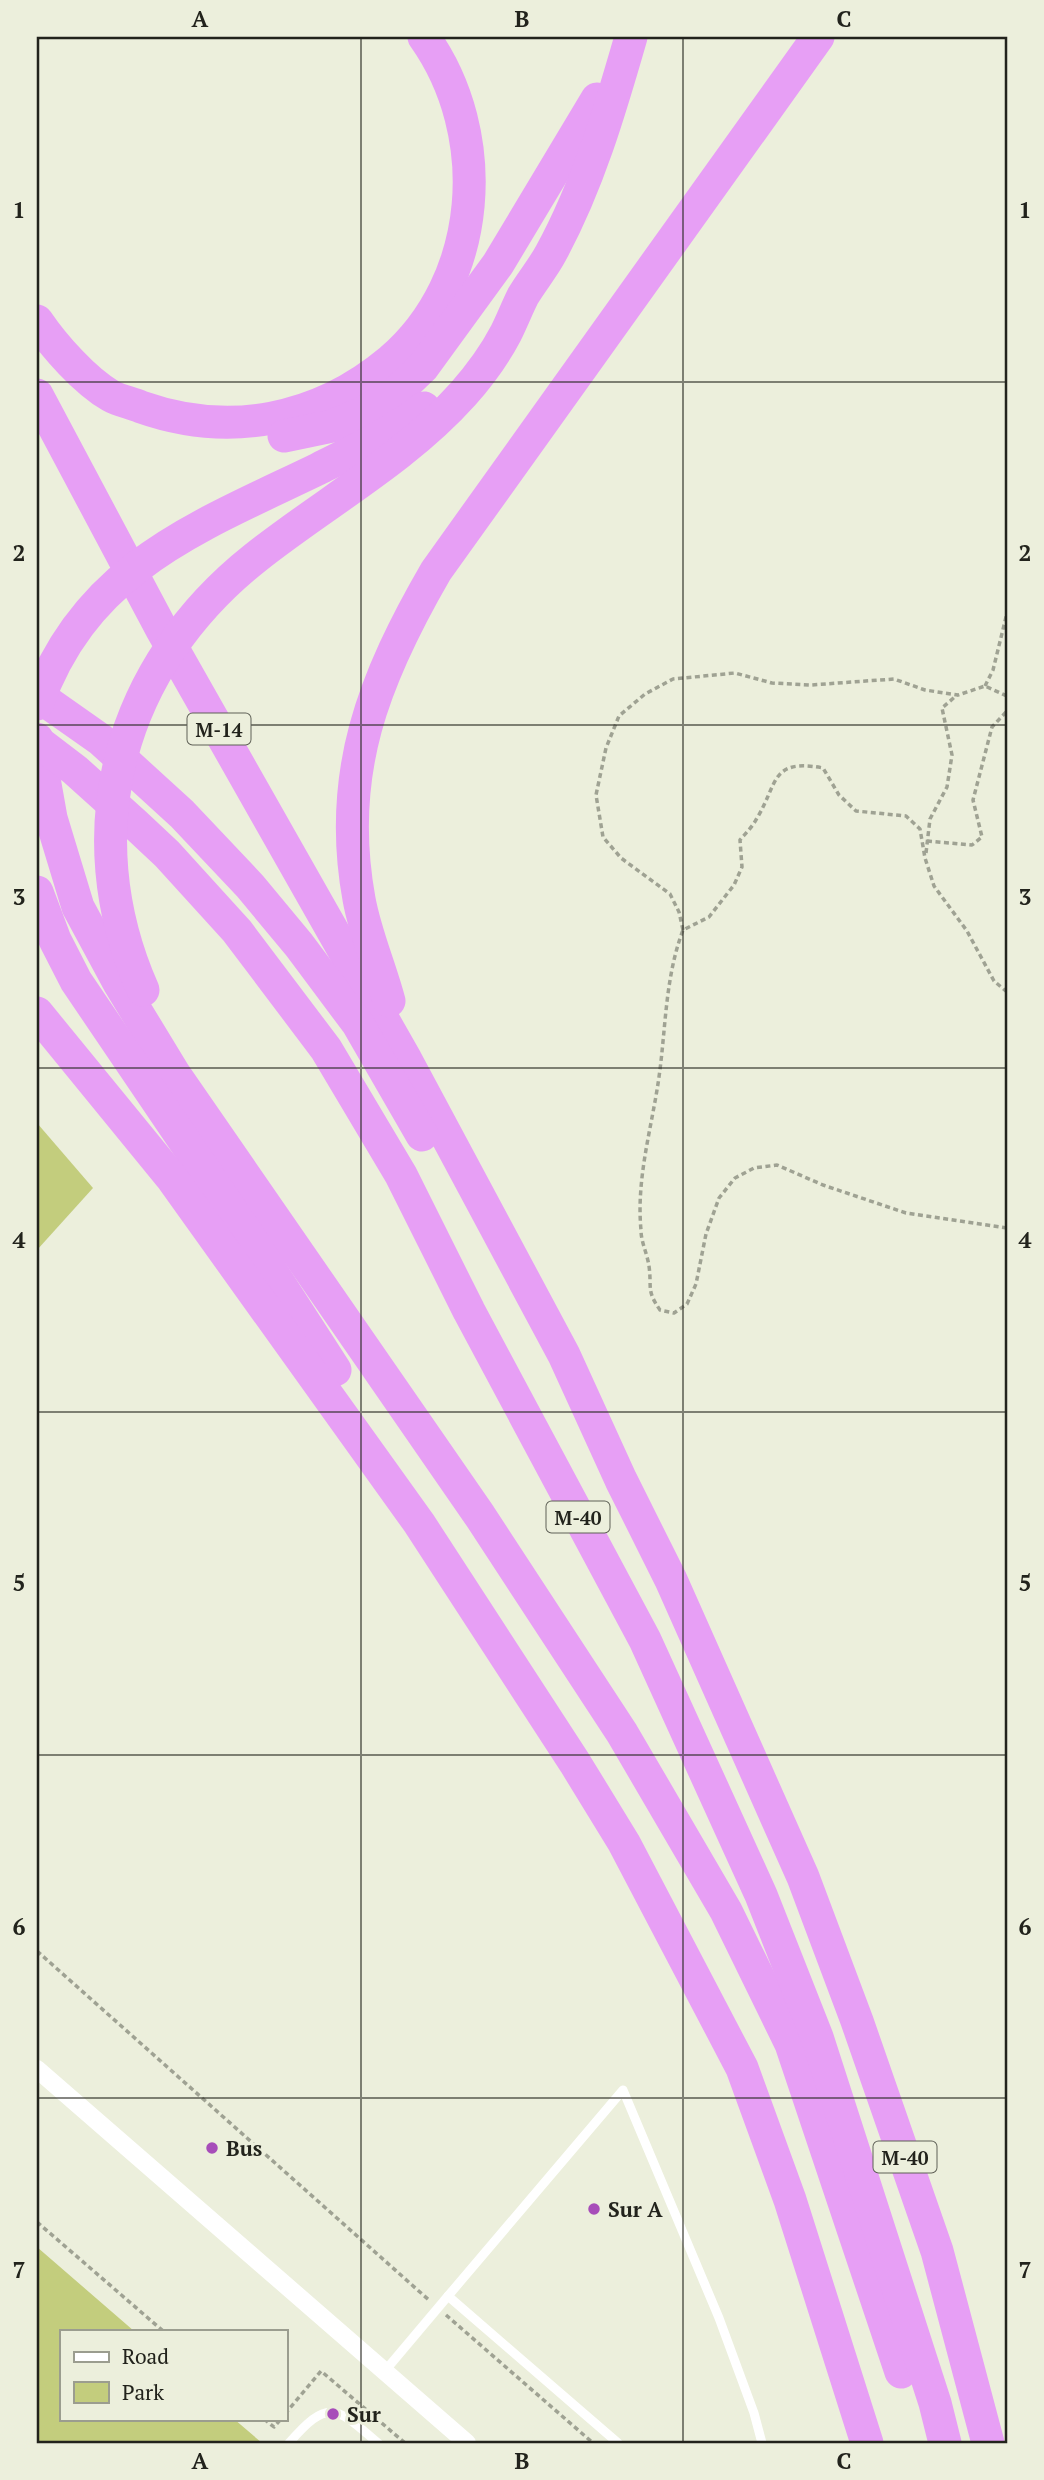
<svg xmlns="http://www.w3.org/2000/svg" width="1044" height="2480" viewBox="0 0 1044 2480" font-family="'PT Serif',serif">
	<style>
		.green { fill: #c3cd7d }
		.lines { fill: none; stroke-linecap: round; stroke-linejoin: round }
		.path { stroke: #9fa293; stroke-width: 3.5; stroke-dasharray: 5 3.5; stroke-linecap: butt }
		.lane { stroke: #fff; stroke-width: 9 }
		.street { stroke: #fff; stroke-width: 18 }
		.highway { stroke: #e79ff5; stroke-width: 33 }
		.grid { fill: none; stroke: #22231c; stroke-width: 2; stroke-opacity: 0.55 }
		.poi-dot { fill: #a74db9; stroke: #ecefdc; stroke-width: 2.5 }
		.labels { text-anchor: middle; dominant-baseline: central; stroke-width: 6; stroke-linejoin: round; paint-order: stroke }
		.shield { fill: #ecefdc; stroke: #5f6056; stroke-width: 2 }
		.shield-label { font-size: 19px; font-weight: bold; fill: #22231c }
		.poi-label { font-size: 21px; font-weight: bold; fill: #22231c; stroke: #ecefdc; text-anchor: start }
		.neatline { fill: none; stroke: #22231c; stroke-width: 2.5 }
		.grid-label { font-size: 23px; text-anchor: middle; font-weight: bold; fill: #22231c }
	</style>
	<rect width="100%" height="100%" fill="#ecefdc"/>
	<g class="green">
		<path d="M37 1123 93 1188 37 1250Z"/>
		<path d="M37 2247 134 2331H61V2419H234L262 2443H37Z"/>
	</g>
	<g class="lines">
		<g class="path">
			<path d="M985 686 993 670 1007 613"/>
			<path d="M927 841 972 845 982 837 973 800 992 727 1007 711"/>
			<path d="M926 853 930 819 947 787 952 755 942 708 957 695"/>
			<path d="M683 930 679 912 670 894 621 858 603 837 596 795 606 748 619 716 645 694 673 679 735 673 772 683 811 685 894 679 925 690 958 695 985 686 1007 696"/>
			<path d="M1007 992 994 981 967 931 934 886 925 858 920 829 906 816 856 811 839 795 823 768C770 758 778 784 757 818 753 826 746 833 740 840L742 867 734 885 709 917 683 930C665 978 666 1027 659 1077 652 1127 636 1178 641 1230 641 1242 647 1253 649 1266 652 1288 646 1290 660 1310L674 1313 687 1304 696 1284 706 1234 719 1198 735 1178 754 1168 777 1165 823 1185 906 1213 1007 1228"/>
			<path d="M37 1951 430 2301"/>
			<path d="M37 2222 163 2331"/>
			<path d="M446 2315 593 2443"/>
			<path d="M285 2414 321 2371 405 2443"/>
			<path d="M264 2419 274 2427 281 2419"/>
		</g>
		<g class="lane">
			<path d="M384 2372 448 2296"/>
			<path d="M289 2443C329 2397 336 2407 378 2443"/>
			<path d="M618 2443 448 2296 623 2090 719 2318 754 2413 762 2443"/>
		</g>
		<path class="street" d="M37 2069 467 2443"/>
		<g class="highway">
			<path d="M37 321C54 346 85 381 111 396 120 401 132 403 141 407 229 438 318 421 390 361 484 281 493 134 424 37"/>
			<path d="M37 395 161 628 406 1060 564 1355 621 1480 671 1580 803 1877 857 2021 937 2251 988 2443"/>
			<path d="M284 436 332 426 363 413 398 391 423 367 498 264 597 99"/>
			<path d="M37 695 101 740 182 814 250 886 299 945 358 1024 422 1135"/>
			<path d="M37 704C86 567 198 527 318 469 354 451 392 433 424 408"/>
			<path d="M37 739 51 818 78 907 119 983 175 1075 480 1516 622 1733 726 1911 791 2044 901 2372"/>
			<path d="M37 741 75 770 135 824 167 854 237 931 326 1049 401 1175 469 1311 645 1640 761 1895 817 2037 935 2403 945 2443"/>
			<path d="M37 892 55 940 76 981 248 1235 335 1370"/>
			<path d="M143 990C73 831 119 666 255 558 324 503 404 460 463 394 479 376 495 354 506 333 512 321 517 308 523 296 532 281 543 268 551 253 588 185 610 110 631 37"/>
			<path d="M389 1001C380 967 365 933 359 899 336 773 374 678 436 571L818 37"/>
			<path d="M37 1013 171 1177 419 1523 575 1763 624 1843 742 2068 790 2200 867 2443"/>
		</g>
	</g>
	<path class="grid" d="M361 37V2443M683 37V2443M37 382H1007M37 725H1007M37 1068H1007M37 1412H1007M37 1755H1007M37 2098H1007"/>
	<g class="poi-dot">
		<circle cx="212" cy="2148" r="7"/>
		<circle cx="594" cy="2209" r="7"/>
		<circle cx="333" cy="2414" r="7"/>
	</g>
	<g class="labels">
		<g class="shield">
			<rect x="187.5" y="713.5" width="63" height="31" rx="5"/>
			<rect x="546.5" y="1501.5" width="63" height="31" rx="5"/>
			<rect x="873.5" y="2141.5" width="63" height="31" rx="5"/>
		</g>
		<g class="shield-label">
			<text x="219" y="729">M-14</text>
			<text x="578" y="1517">M-40</text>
			<text x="905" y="2157">M-40</text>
		</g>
		<g class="poi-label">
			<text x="226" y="2148">Bus</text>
			<text x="608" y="2209">Sur A</text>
			<text x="347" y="2414">Sur</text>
		</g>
	</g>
	<rect width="1044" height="2480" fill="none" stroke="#ecefdc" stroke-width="77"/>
	<rect x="60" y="2330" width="228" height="91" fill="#ecefdc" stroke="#9b9d8f" stroke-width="2"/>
	<rect x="74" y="2352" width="35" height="10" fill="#ffffff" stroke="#9b9d8f" stroke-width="2"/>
	<text x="122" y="2364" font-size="21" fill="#22231c">Road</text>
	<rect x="74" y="2382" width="35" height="21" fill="#c3cd7d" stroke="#9b9d8f" stroke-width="2"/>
	<text x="122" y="2400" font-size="21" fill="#22231c">Park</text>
	<rect x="38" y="38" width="968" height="2404" class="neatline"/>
	<g class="grid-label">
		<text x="200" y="27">A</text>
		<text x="522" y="27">B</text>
		<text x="844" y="27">C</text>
		<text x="19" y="218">1</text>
		<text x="1025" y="218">1</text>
		<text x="19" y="561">2</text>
		<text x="1025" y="561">2</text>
		<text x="19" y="905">3</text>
		<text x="1025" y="905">3</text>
		<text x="19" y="1248">4</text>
		<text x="1025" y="1248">4</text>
		<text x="19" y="1591">5</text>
		<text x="1025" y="1591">5</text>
		<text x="19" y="1935">6</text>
		<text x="1025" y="1935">6</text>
		<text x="19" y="2278">7</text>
		<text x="1025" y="2278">7</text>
		<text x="200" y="2469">A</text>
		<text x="522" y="2469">B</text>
		<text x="844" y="2469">C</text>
	</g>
</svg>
